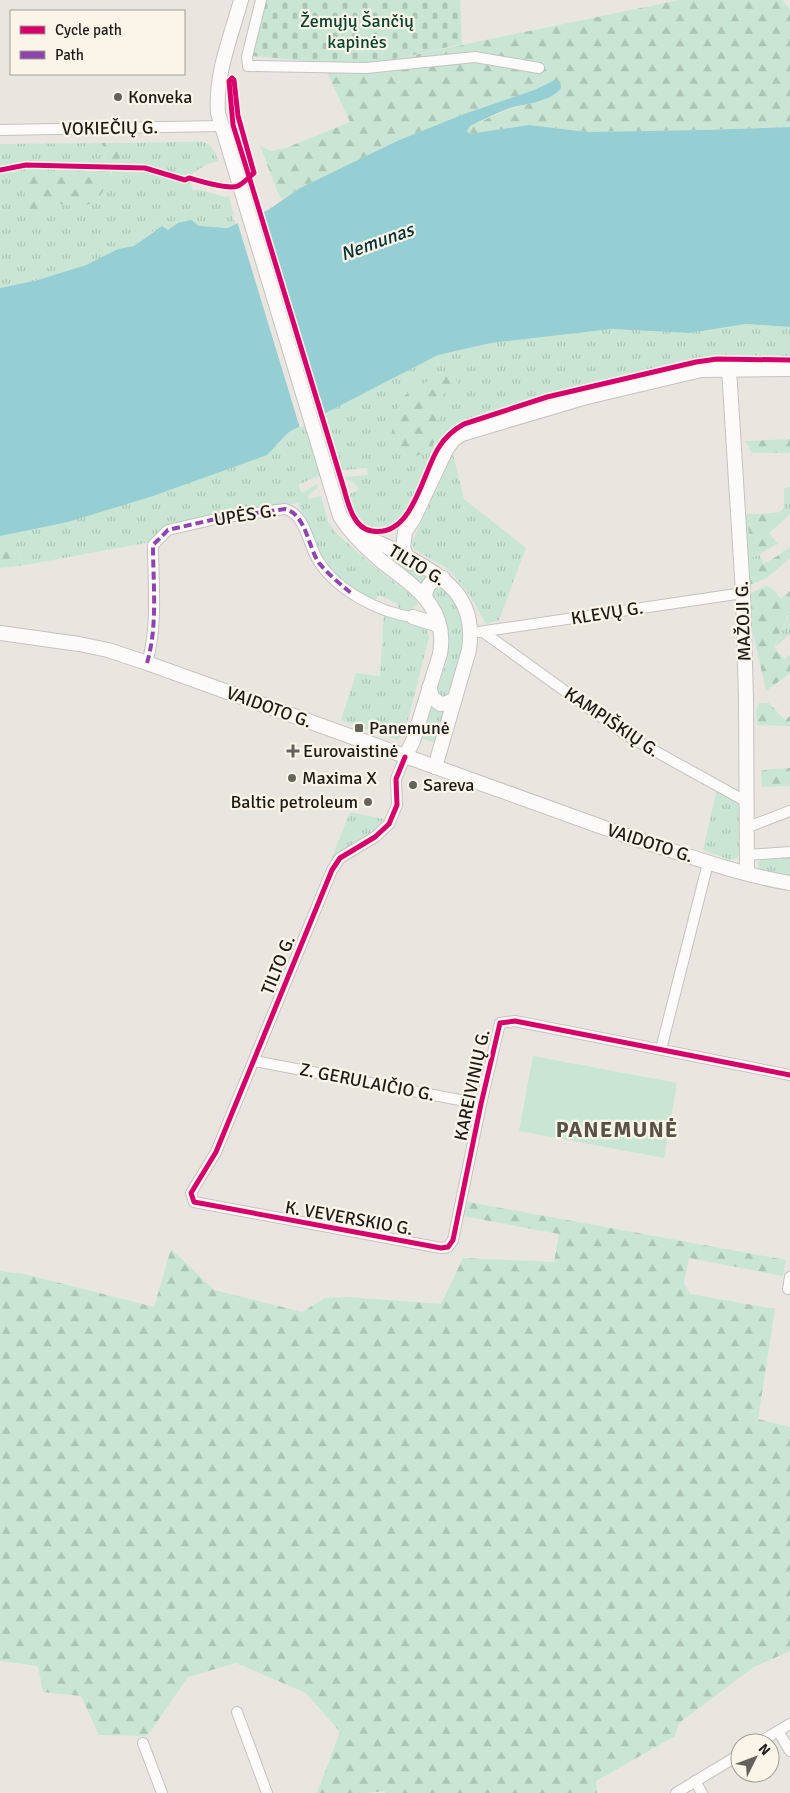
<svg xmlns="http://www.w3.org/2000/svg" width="790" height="1793" viewBox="0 0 790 1793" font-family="Signika,sans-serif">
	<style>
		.grass { fill: url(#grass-tufts) }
		.forest { fill: url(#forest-firs) }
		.cemetery { fill: url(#cemetery-stones) }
		.pitch { fill: #c9e6d4 }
		.water { fill: #95ced3 }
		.pier { fill: #e9e6e0 }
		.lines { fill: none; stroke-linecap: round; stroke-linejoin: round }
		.street-casing { stroke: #c5c3be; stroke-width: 12 }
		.secondary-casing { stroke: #c5c3be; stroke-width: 16 }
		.street { stroke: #fcfbfa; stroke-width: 10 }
		.secondary { stroke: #fcfbfa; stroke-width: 14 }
		.quiet { stroke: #8e44ad; stroke-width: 4; stroke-dasharray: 8 4; stroke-linecap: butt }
		.cycleway-casing { stroke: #fbf5e9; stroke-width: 8 }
		.cycleway { stroke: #d6006c; stroke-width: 5 }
		.poi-dot { fill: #64625d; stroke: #fbf5e9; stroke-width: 2 }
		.labels { text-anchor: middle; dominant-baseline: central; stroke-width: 4.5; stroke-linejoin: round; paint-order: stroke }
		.park-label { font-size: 18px; fill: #0a422e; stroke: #fbf5e9 }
		.poi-label { font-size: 18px; fill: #1d1b17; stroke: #fbf5e9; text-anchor: start }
		.street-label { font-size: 18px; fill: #1d1b17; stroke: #fbf5e9 }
		.water-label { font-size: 19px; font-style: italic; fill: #053034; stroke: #fbf5e9 }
		.district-label { font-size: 22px; font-weight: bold; letter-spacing: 1px; fill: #575249; stroke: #fbf5e9 }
	</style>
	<defs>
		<pattern id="grass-tufts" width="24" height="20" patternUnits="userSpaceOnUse" patternTransform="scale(1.25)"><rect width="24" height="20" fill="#c9e6d4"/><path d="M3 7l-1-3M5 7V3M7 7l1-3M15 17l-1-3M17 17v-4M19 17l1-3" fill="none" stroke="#acc5b5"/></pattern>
		<pattern id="forest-firs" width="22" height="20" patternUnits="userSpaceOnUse" patternTransform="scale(1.25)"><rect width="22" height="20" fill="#c9e6d4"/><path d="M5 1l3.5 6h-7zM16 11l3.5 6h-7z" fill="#acc5b5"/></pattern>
		<pattern id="cemetery-stones" width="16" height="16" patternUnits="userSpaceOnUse" patternTransform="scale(1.25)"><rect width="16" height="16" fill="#c9e6d4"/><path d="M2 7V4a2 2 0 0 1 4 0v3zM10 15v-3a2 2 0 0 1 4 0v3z" fill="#acc5b5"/></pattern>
	</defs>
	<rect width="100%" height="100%" fill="#e9e6e0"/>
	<g class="grass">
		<path d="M179 142C201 142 211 137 218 161L207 164 187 177 141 166H112V163L123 147 120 143Z"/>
		<path d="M102 143 105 158 100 164 71 179C58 174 45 174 32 172L39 209 48 202C89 206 91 212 112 173V169L141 170 184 181 190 180 193 191 197 189 225 197 229 196 234 215 232 216 236 224C218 232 197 226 178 223L168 230H155L134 246 118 249 86 265 38 280 0 288V144Z"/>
		<path d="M746 324 790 327V364L739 363 459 429 456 426C446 432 441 438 435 448 424 467 403 540 375 529 369 526 362 524 358 519 354 512 351 501 348 494L359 490C355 483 353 480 343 479V477L368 475 367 468C342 470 321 473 298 485L302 493 317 484 318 487 308 496 309 499 321 496 328 522 336 533 371 564 415 598 418 604 414 608 415 611 410 612 397 607 398 604 379 595 374 602C364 598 357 593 348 586 320 564 309 535 298 503L223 516 169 528 151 542 25 565 19 554 14 533 68 522 278 445 289 432 438 355 491 343 612 329 689 333Z"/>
		<path d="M453 454 464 499 526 548 499 620 486 624 471 597 451 572 445 567 415 550 412 546V542Z"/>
		<path d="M790 487V514L786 518 780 512 784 508V488Z"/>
		<path d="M743 514H762L748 526 753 557 759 554 764 564 749 572 750 585 746 587Z"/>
		<path d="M376 547 430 574 420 584 382 556Z"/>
		<path d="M443 585C447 592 453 598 457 605 473 634 458 668 448 696L440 698 437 690 447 661 448 644 430 594 433 586Z"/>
		<path d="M384 613 422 624 426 628 429 637 405 732 398 740 341 720 356 673 380 676Z"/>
		<path d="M789 615H790V634L774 648Z"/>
		<path d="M429 704 446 708 436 743 420 738Z"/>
		<path d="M717 789 738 802 742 807V849H740L739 854 737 858 730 860 703 850Z"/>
		<path d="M350 812 384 819 376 831 341 851 329 865Z"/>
		<path d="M790 854V877L772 874 759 869 758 862 761 860Z"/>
	</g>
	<g class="forest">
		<path d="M679 0H782L790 9V127L703 130 587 132 529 125 469 134 466 130 470 126 510 109 544 100 547 83 534 90 464 114 397 141 300 188 283 199 279 195 260 146 271 151 286 148 350 122 322 62 371 64Z"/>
		<path d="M102 143H120L123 147 122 157 112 163C112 179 101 203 83 206 74 207 58 203 48 202L39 209 27 210 23 204 28 174C35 170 63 176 71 179L100 164 105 158Z"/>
		<path d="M452 372 458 383 434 402 442 415 435 425 434 442 431 451C405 461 407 456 391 436L396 412 405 395 441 373Z"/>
		<path d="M790 439V453H752L745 441Z"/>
		<path d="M780 512 786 518 769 533 778 544 752 558 748 525 762 514Z"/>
		<path d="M14 533 19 554 25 565 0 568V536Z"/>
		<path d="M790 547V558L767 578 750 585 749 572 779 555Z"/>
		<path d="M767 586 772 588 781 599 790 591V615H788L774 647 784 659 789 655 790 656V673L766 691 751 625 750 593Z"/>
		<path d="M759 703H769L785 720 790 716V726L757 725 756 710Z"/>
		<path d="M790 768V786L762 787 761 771 770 769Z"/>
		<path d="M468 1202 786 1260 783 1276 689 1258 684 1283 690 1294 775 1309 758 1419 790 1427V1651L754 1667 679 1723 675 1736 596 1781 597 1793H385V1791L366 1793H317L340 1732 306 1693 236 1663 188 1677 147 1736 99 1735 81 1696 43 1692 38 1666 0 1661V1271L24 1274 154 1307 171 1249 214 1290 302 1312 325 1298 348 1297 441 1304 463 1258 554 1262 559 1234 463 1216Z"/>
	</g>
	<path class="cemetery" d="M266 0H460L462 44 371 64 322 62 252 56Z"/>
	<path class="pitch" d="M533 1056 677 1083 664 1158 519 1131Z"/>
	<path class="water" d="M555 80 560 82 561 88C549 103 527 103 510 108 496 113 483 120 470 126L467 131 469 134 529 125 587 132 703 130 790 127V327L746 324 689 333 612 329 491 343 438 355 289 432 267 455 153 496 68 522 0 536V288L38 280 86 265 118 249 134 246 162 226 168 230 178 223 191 220 199 226 227 228 268 210 300 188 397 141 464 114 534 90Z"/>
	<path class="pier" d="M261 210 324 416 300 428 237 221Z"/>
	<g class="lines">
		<defs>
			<g id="street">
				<path d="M261 0 247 57 248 66 366 68 475 57 539 68"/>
				<path d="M0 130 221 126"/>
				<path d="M479 632 743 593"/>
				<path d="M483 632 626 735 747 802"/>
				<path d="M147 663C158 626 153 583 153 545L168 530 220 518 285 509C306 514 308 546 319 562 338 591 380 613 413 617"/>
				<path d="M405 757 396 779 397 805 389 824 375 837 340 858 332 870 216 1152 191 1193 194 1202 441 1248 448 1247 453 1240 481 1104 500 1023 515 1021 790 1075"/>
				<path d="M748 827 790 811"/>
				<path d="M748 855 790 852"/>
				<path d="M661 1049 708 863"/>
				<path d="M254 1061 481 1104"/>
				<path d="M788 1289 790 1277"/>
				<path d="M237 1712 267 1793"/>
				<path d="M778 1731 790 1751"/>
				<path d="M143 1743 162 1793"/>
				<path d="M758 1743 790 1724"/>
				<path d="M695 1781 702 1793"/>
				<path d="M676 1793 734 1758"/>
			</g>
			<g id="secondary">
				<path d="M241 0C231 37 215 74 218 113L340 516C350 532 365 547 379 559 411 585 449 605 440 654L413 741 405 757"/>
				<path d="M729 369 743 593 746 699 747 873"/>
				<path d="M354 534C374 540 393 549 411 559 451 581 476 601 469 650L435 767"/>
				<path d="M407 557 403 548 405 532 414 518 446 450 453 440 462 434 583 398 701 370 790 369"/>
				<path d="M425 596C427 584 431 580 443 578"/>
				<path d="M413 617 438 625"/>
				<path d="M0 633 79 644 108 650 147 663 627 836C681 853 735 874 790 883"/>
				<path d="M429 688 433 698 440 704 448 703 455 698"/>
			</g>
		</defs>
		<use href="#street" class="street-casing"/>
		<use href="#secondary" class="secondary-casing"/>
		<use href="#street" class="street"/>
		<use href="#secondary" class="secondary"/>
		<path class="quiet" d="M147 663C158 626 153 583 153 545L168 530 220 518 285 509C306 514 308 547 319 563 328 574 340 584 351 593"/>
		<defs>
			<g id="cycleway">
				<path d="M0 170 26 165 145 168 185 180 189 178C200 181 228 190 238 186 244 183 249 177 254 173L238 116 234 80 232 78 229 81 233 125 247 170 344 489C348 504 354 529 372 531 413 538 422 473 439 447 446 436 453 430 464 424L547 397 696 362 717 359 790 360"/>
				<path d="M405 757 396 779 397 805 389 824 375 837 340 858 332 870 216 1152 191 1193 194 1202 441 1248 448 1247 453 1240 481 1104 500 1023 515 1021 790 1075"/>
			</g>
		</defs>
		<use href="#cycleway" class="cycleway-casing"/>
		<use href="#cycleway" class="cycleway"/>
	</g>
	<g class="poi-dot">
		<circle cx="118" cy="97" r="5"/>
		<rect x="354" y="723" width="10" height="10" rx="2.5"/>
		<path d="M290.5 743.5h5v5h5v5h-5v5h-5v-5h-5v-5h5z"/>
		<circle cx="292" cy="778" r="5"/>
		<circle cx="413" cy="785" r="5"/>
		<circle cx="368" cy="802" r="5"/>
	</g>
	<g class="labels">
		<g class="park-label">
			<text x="357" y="21">Žemųjų Šančių<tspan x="357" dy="21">kapinės</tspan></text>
		</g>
		<g class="poi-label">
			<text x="128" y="97">Konveka</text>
			<text x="369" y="728">Panemunė</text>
			<text x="303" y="751">Eurovaistinė</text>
			<text x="302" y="778">Maxima X</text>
			<text x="423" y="785">Sareva</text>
			<text x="358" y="802" text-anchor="end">Baltic petroleum</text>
		</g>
		<g class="street-label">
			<text transform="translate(110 128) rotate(-1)">VOKIEČIŲ G.</text>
			<text transform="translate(245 515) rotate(-9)">UPĖS G.</text>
			<text transform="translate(417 565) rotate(31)">TILTO G.</text>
			<text transform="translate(607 613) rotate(-9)">KLEVŲ G.</text>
			<text transform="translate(743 621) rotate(-92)">MAŽOJI G.</text>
			<text transform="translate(269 707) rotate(20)">VAIDOTO G.</text>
			<text transform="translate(612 722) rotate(34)">KAMPIŠKIŲ G.</text>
			<text transform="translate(650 843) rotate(18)">VAIDOTO G.</text>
			<text transform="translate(278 965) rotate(-68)">TILTO G.</text>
			<text transform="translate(367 1082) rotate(11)">Z. GERULAIČIO G.</text>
			<text transform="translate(472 1085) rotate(-78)">KAREIVINIŲ G.</text>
			<text transform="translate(349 1218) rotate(10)">K. VEVERSKIO G.</text>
		</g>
		<g class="water-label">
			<text transform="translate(377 242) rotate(-20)">Nemunas</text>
		</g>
		<g class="district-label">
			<text x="617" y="1129">PANEMUNĖ</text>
		</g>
	</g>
	<rect x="10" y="10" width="175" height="65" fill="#fbf5e9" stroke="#a29e95"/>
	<rect x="20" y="26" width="25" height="8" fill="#d6006c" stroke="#a29e95"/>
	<text x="55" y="35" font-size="15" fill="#1d1b17">Cycle path</text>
	<rect x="20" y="51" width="25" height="8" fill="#8e44ad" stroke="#a29e95"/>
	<text x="55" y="60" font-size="15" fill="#1d1b17">Path</text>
	<g transform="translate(755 1758) rotate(48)"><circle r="24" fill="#fbf5e9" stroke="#a29e95"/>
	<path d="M0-4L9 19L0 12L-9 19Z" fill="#64625d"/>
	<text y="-8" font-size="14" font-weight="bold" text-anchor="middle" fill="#1d1b17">N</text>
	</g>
</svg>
